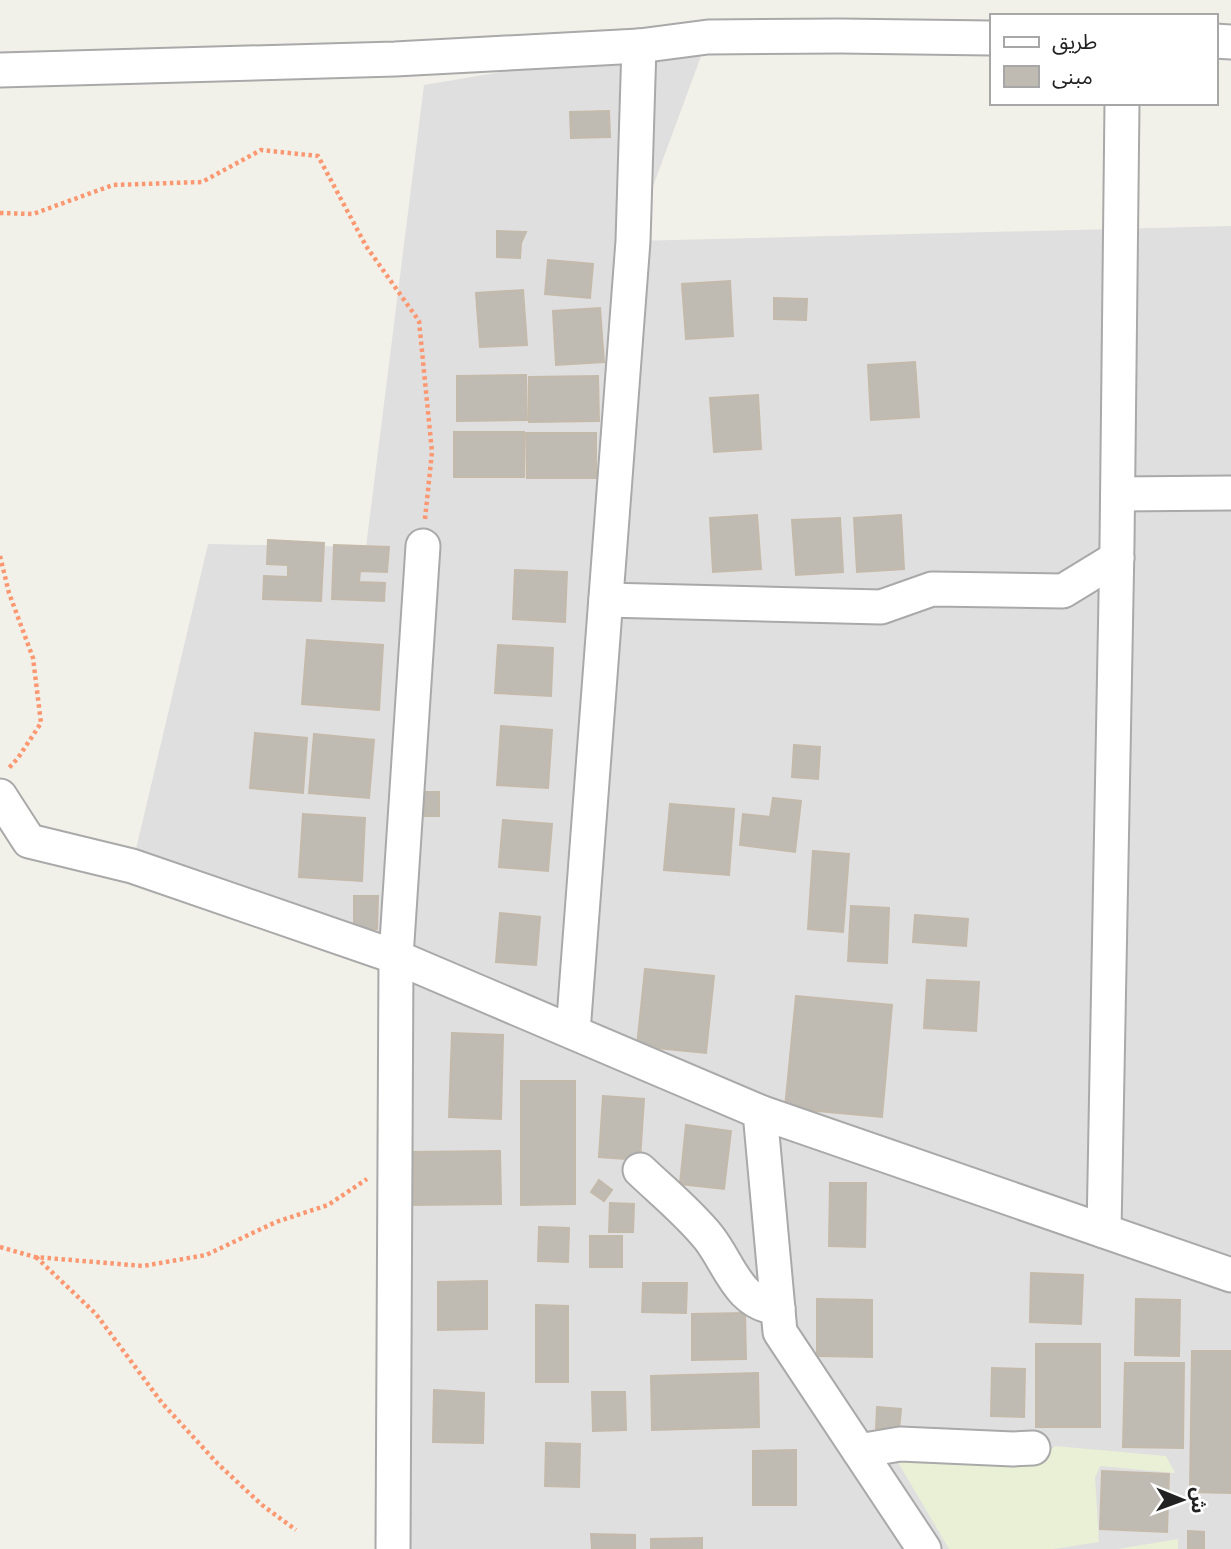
<svg xmlns="http://www.w3.org/2000/svg" width="1231" height="1549" viewBox="0 0 1231 1549" font-family="Quicksand,'Noto Sans Arabic',sans-serif">
	<style>
		.residential { fill: #e0dfdf }
		.farmland { fill: #e9f0d5 }
		.building { fill: #bfbab2; stroke: #c4baab; stroke-width: 2 }
		.lines { fill: none; stroke-linecap: round; stroke-linejoin: round }
		.minor-casing { stroke: #a9a9a9; stroke-width: 37 }
		.path { stroke: #fb9871; stroke-width: 4.5; stroke-dasharray: 3.5 3.5; stroke-linecap: butt }
		.minor { stroke: #fff; stroke-width: 33 }
	</style>
	<rect width="100%" height="100%" fill="#f2f1e9"/>
	<path class="residential" d="M708 37 633 241 1231 226V1549H397L396 958 132 866 208 544 366 547 424 85Z"/>
	<g class="farmland">
		<path d="M1055 1446 1166 1456 1175 1473 1100 1466 1095 1478 1099 1542 1053 1549H949L896 1459 1038 1461Z"/>
		<path d="M1178 1539V1549H1118Z"/>
	</g>
	<g class="building">
		<path d="M609 111 610 137 571 138 570 112Z"/>
		<path d="M497 231 526 232 521 243 520 258 497 257Z"/>
		<path d="M548 260 593 264 590 298 545 294Z"/>
		<path d="M730 281 733 336 686 339 682 284Z"/>
		<path d="M523 290 527 345 480 347 476 293Z"/>
		<path d="M774 298 807 299 806 320 774 319Z"/>
		<path d="M600 308 604 362 556 365 553 311Z"/>
		<path d="M915 362 919 417 871 420 868 365Z"/>
		<path d="M526 375 527 420 457 421V376Z"/>
		<path d="M598 376 599 421 529 422V377Z"/>
		<path d="M758 395 761 449 714 452 710 398Z"/>
		<rect x="454" y="432" width="70" height="45"/>
		<path d="M526 433H596V478H527Z"/>
		<path d="M757 515 761 569 713 572 710 518Z"/>
		<path d="M901 515 904 569 857 572 854 518Z"/>
		<path d="M840 518 843 572 796 575 792 520Z"/>
		<path d="M268 540 324 543 321 601 263 599 264 576 288 577V565L267 564Z"/>
		<path d="M334 545 389 547 387 572 360 571 359 582 385 583 384 601 332 599Z"/>
		<path d="M515 570 567 572 565 622 513 619Z"/>
		<path d="M307 640 383 645 379 710 302 704Z"/>
		<path d="M498 645 553 648 551 696 495 693Z"/>
		<path d="M501 726 552 730 548 788 497 785Z"/>
		<path d="M255 733 307 738 303 793 250 788Z"/>
		<path d="M314 734 374 740 369 798 309 793Z"/>
		<path d="M794 745 820 747 818 779 792 777Z"/>
		<rect x="422" y="792" width="17" height="24"/>
		<path d="M773 798 801 801 795 852 740 845 743 814 770 817Z"/>
		<path d="M670 804 734 809 729 875 664 870Z"/>
		<path d="M303 814 365 818 362 881 299 877Z"/>
		<path d="M503 820 552 824 548 871 499 867Z"/>
		<path d="M813 851 849 854 843 932 808 929Z"/>
		<path d="M354 896H378L377 929H354Z"/>
		<path d="M851 906 889 908 887 963 848 961Z"/>
		<path d="M500 913 540 917 536 965 496 962Z"/>
		<path d="M915 915 968 919 966 946 913 942Z"/>
		<path d="M645 969 714 976 706 1053 637 1046Z"/>
		<path d="M927 980 979 982 976 1031 924 1028Z"/>
		<path d="M796 996 892 1005 882 1117 785 1108Z"/>
		<path d="M452 1033 503 1035 501 1119 449 1117Z"/>
		<path d="M521 1081H575V1204L521 1205Z"/>
		<path d="M603 1096 644 1099 640 1160 599 1157Z"/>
		<path d="M686 1125 731 1131 724 1189 680 1184Z"/>
		<path d="M500 1151 501 1204 411 1205 410 1152Z"/>
		<path d="M599 1180 612 1190 604 1201 591 1192Z"/>
		<path d="M830 1183H866L865 1247 829 1246Z"/>
		<path d="M610 1203 634 1204 633 1232H609Z"/>
		<path d="M539 1227 569 1228 568 1262 538 1261Z"/>
		<rect x="590" y="1236" width="32" height="31"/>
		<path d="M1031 1273 1083 1275 1081 1324 1030 1322Z"/>
		<path d="M487 1281V1329L438 1330V1282Z"/>
		<path d="M643 1283H687L686 1313 642 1312Z"/>
		<path d="M817 1299 872 1300V1357L817 1356Z"/>
		<path d="M1136 1299 1180 1300 1179 1356 1135 1355Z"/>
		<path d="M536 1305 568 1306V1382H536Z"/>
		<path d="M745 1313 746 1359 692 1360V1314Z"/>
		<rect x="1036" y="1344" width="64" height="83"/>
		<path d="M1192 1351H1231V1493L1190 1492Z"/>
		<path d="M1125 1363H1184L1183 1448 1123 1447Z"/>
		<path d="M992 1368 1025 1369 1024 1417 991 1416Z"/>
		<path d="M758 1373 759 1427 652 1430 651 1376Z"/>
		<path d="M434 1390 484 1393 483 1443 433 1442Z"/>
		<path d="M592 1392H625L626 1430 593 1431Z"/>
		<path d="M877 1407 901 1409 899 1430 876 1428Z"/>
		<path d="M546 1443 580 1444 579 1487 545 1486Z"/>
		<path d="M796 1450V1505H753V1451Z"/>
		<path d="M1102 1471 1169 1474 1167 1532 1100 1529Z"/>
		<path d="M1188 1531 1204 1532V1549H1188Z"/>
		<path d="M591 1534 635 1535V1549H592Z"/>
		<path d="M702 1538V1549H651V1539Z"/>
	</g>
	<g class="lines">
		<defs>
			<g id="minor">
				<path d="M1215 41 1231 42"/>
				<path d="M0 70 395 59 639 46 708 37 840 36 991 38"/>
				<path d="M1118 494 1231 493"/>
				<path d="M606 600 881 607 932 589 1063 591 1117 558"/>
				<path d="M0 796 29 841 132 866 396 957 760 1112 780 1332 924 1549"/>
				<path d="M573 1032 633 241 639 46"/>
				<path d="M760 1112 1231 1275"/>
				<path d="M640 1170C663 1192 689 1213 709 1238 730 1265 738 1304 778 1308"/>
				<path d="M1104 1231 1117 544 1122 103"/>
				<path d="M859 1451 900 1444 1013 1449 1033 1448"/>
				<path d="M393 1549 396 957 423 546"/>
			</g>
		</defs>
		<use href="#minor" class="minor-casing"/>
		<g class="path">
			<path d="M0 213 33 214 113 185 202 182 261 150 318 156 366 246 419 321 432 452 425 519"/>
			<path d="M0 556 9 593 33 658 41 723 18 758 7 770"/>
			<path d="M0 1247 35 1257 143 1266 206 1255 276 1222 328 1205 367 1179"/>
			<path d="M36 1257 96 1314 162 1403 218 1464 262 1505 296 1530"/>
		</g>
		<use href="#minor" class="minor"/>
	</g>
	<rect x="990" y="14" width="228" height="91" fill="#ffffff" stroke="#a7a7a7" stroke-width="2"/>
	<rect x="1004" y="37" width="35" height="10" fill="#ffffff" stroke="#a7a7a7" stroke-width="2"/>
	<text x="1052" y="49" font-size="21" fill="#222222">طريق</text>
	<rect x="1004" y="66" width="35" height="21" fill="#bfbab2" stroke="#a7a7a7" stroke-width="2"/>
	<text x="1052" y="84" font-size="21" fill="#222222">مبنى</text>
	<g transform="translate(1182 1500) rotate(91)" stroke="#ffffff" stroke-width="5" paint-order="stroke">
	<path d="M0-5L12 26L0 18L-12 26Z" fill="#222222"/>
	<text y="-10" font-size="19" font-weight="bold" text-anchor="middle" fill="#222222">ش</text>
	</g>
</svg>
